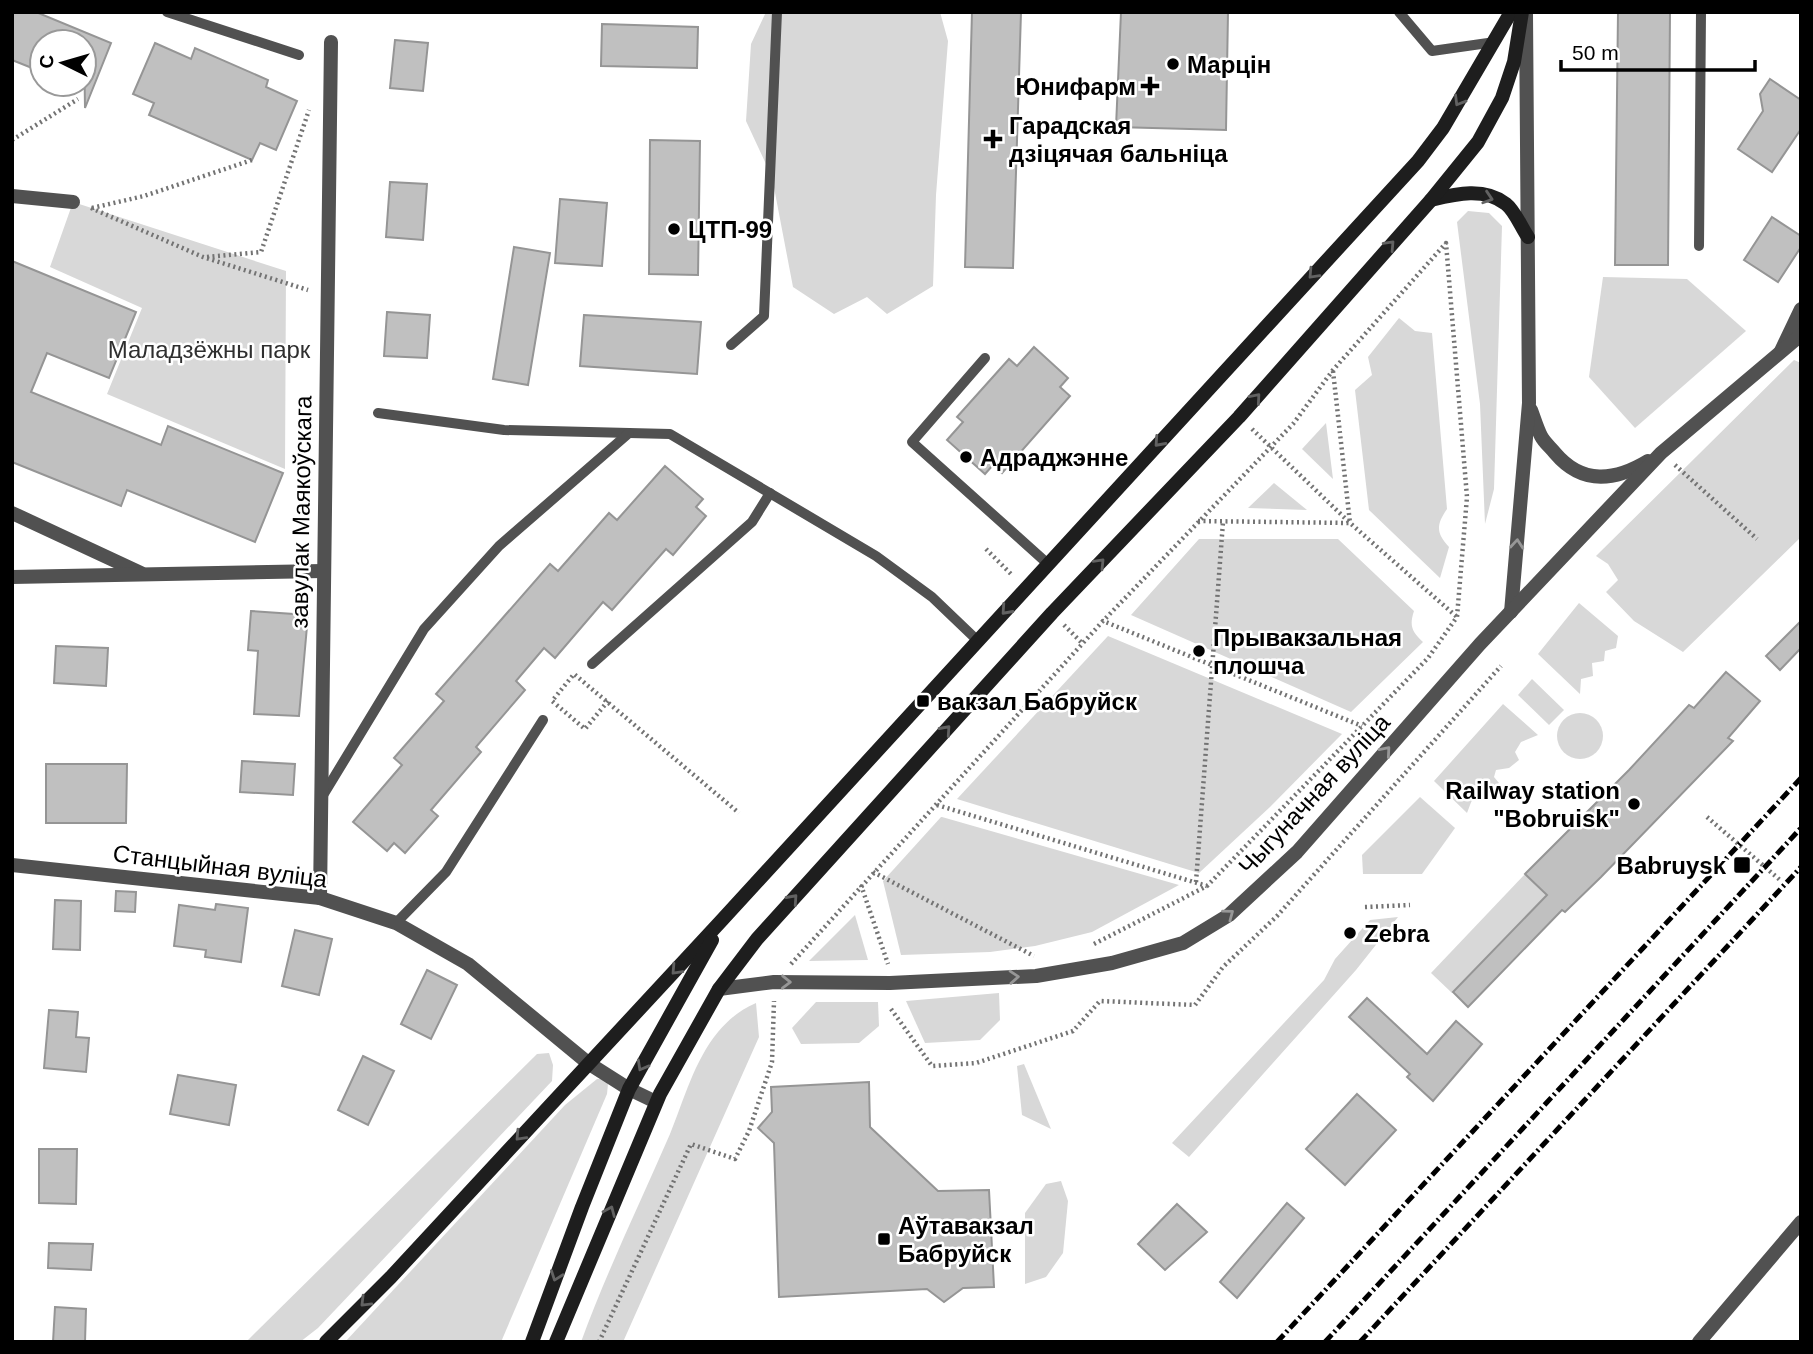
<svg xmlns="http://www.w3.org/2000/svg" width="1813" height="1354" viewBox="0 0 1813 1354" font-family="Arial,sans-serif">
	<style>
		.green { fill: #d8d8d8 }
		.building { fill: #c0c0c0; stroke: #959595; stroke-width: 2 }
		.lines { fill: none; stroke-linecap: round; stroke-linejoin: round }
		.path { stroke: #737373; stroke-width: 4.5; stroke-dasharray: 2 3.5; stroke-linecap: butt }
		.service { stroke: #515151; stroke-width: 10 }
		.minor { stroke: #515151; stroke-width: 14 }
		.tertiary { stroke: #515151; stroke-width: 14 }
		.secondary { stroke: #1e1e1e; stroke-width: 14 }
		.rail { stroke: #000; stroke-width: 5; stroke-dasharray: 10 3.5 2 3.5; stroke-linecap: butt }
		.oneway { stroke: #626262 }
		.oneway2 { stroke: #979797 }
		.poi-dot { fill: #000; stroke: #fff; stroke-width: 2.5 }
		.labels { text-anchor: middle; dominant-baseline: central; stroke-width: 5; stroke-linejoin: round; paint-order: stroke }
		.poi-label { font-size: 24px; font-weight: bold; fill: #000; stroke: #fff; text-anchor: start }
		.park-label { font-size: 24px; fill: #2f2f2f; stroke: #fff }
		.street-label { font-size: 24px; fill: #000; stroke: #fff }
	</style>
	<rect width="100%" height="100%" fill="#fff"/>
	<g class="green">
		<path d="M766 12H940L948 41 936 195 933 286 887 314 867 297 834 314 793 287 772 177 746 121 751 44Z"/>
		<path d="M73 202 286 271 285 469 107 394 142 308 50 267Z"/>
		<path d="M1468 211 1489 213 1502 226 1494 489 1485 524 1480 404 1457 222Z"/>
		<path d="M1603 277 1687 279 1746 331 1635 428 1589 377Z"/>
		<path d="M1399 318 1415 331 1432 333 1447 509C1436 525 1436 533 1449 547L1440 578 1369 510 1355 390 1372 375 1368 357Z"/>
		<path d="M1794 360 1801 363V537L1683 652 1634 621 1606 592 1618 580 1608 564 1596 556Z"/>
		<path d="M1326 423 1333 479 1302 449Z"/>
		<path d="M1274 483 1307 510 1248 508Z"/>
		<path d="M1199 539H1338L1414 611C1409 626 1412 632 1423 642L1351 712 1131 615Z"/>
		<path d="M1579 603 1618 636 1616 648 1605 651 1604 661 1592 663 1593 676 1581 679 1580 694 1538 654Z"/>
		<path d="M1108 636 1342 734 1270 807 1199 873 957 799Z"/>
		<path d="M1532 679 1564 710 1549 725 1518 695Z"/>
		<path d="M1503 704 1538 735 1521 742 1515 752 1519 760 1509 768 1496 770 1494 777 1499 783 1489 792C1472 792 1473 799 1467 813L1434 781Z"/>
		<circle cx="1580" cy="736" r="23"/>
		<path d="M1420 797 1455 828 1422 874H1363L1362 855Z"/>
		<path d="M941 817H942L1179 885 1092 932 1035 946 990 952 901 955 883 881Z"/>
		<path d="M1525 874 1547 895 1452 993 1431 973Z"/>
		<path d="M855 915 868 960 809 961Z"/>
		<path d="M1398 917 1356 970 1189 1157 1172 1143 1324 980 1335 959 1370 920Z"/>
		<path d="M999 993 1000 1020 980 1040 925 1043 906 1001Z"/>
		<path d="M816 1002H878L879 1026 859 1043 801 1044 792 1028Z"/>
		<path d="M756 1003 759 1037 623 1342H581C607 1271 640 1203 670 1134 684 1100 694 1061 718 1032 729 1019 740 1010 756 1003Z"/>
		<path d="M549 1053 553 1065 552 1081 318 1328 300 1342H246L537 1054Z"/>
		<path d="M1024 1064 1051 1129 1022 1115 1017 1066Z"/>
		<path d="M597 1079H603L608 1084 607 1094 501 1342H345L565 1105Z"/>
		<path d="M1061 1181 1068 1201 1063 1253 1046 1277 1025 1284V1213L1046 1184Z"/>
	</g>
	<g class="building">
		<path d="M12 12H36L111 43 85 108 84 42H42V72L12 60Z"/>
		<path d="M972 12H1021L1013 268 965 267Z"/>
		<path d="M1121 12H1228L1226 130 1116 127Z"/>
		<path d="M1618 12H1670L1668 265H1615Z"/>
		<path d="M602 24 698 27 697 68 601 66Z"/>
		<path d="M395 40 428 43 423 91 390 88Z"/>
		<path d="M155 43 191 59 195 48 268 80 266 87 297 101 276 150 260 143 252 160 149 115 154 103 133 94Z"/>
		<path d="M1770 79 1801 100V129L1772 172 1738 149 1763 111 1760 94Z"/>
		<path d="M650 140 700 141 698 275 649 274Z"/>
		<path d="M390 182 427 184 423 240 386 237Z"/>
		<path d="M560 199 607 203 602 266 555 263Z"/>
		<path d="M1772 217 1801 236V247L1778 282 1744 260Z"/>
		<path d="M514 247 550 253 528 385 493 379Z"/>
		<path d="M12 261 136 312 109 378 47 353 31 392 161 445 168 426 283 473 255 542 127 490 121 506 12 462Z"/>
		<path d="M387 312 430 315 427 358 384 356Z"/>
		<path d="M584 315 701 322 697 374 580 366Z"/>
		<path d="M1034 347 1068 378 1060 387 1070 396 1002 473 993 465 985 474 947 440 963 422 957 417 1009 359 1017 366Z"/>
		<path d="M665 466 703 499 696 507 706 516 673 555 666 549 612 610 603 602 555 658 544 648 516 681 525 690 476 747 481 752 431 810 438 816 405 853 394 843 387 851 353 822 402 765 394 758 444 701 436 694 550 564 558 571 609 513 617 520Z"/>
		<path d="M251 611 308 615 299 716 254 714 258 651 248 650Z"/>
		<path d="M1801 621V648L1780 670 1766 656Z"/>
		<path d="M56 646 108 648 106 686 54 683Z"/>
		<path d="M1726 672 1760 701 1728 738 1733 741 1601 877 1565 912 1562 910 1468 1007 1453 992 1547 895 1525 874 1629 770 1689 705 1694 708Z"/>
		<path d="M242 761 295 764 293 795 240 792Z"/>
		<path d="M46 764H127L126 823H46Z"/>
		<path d="M116 891 136 892 135 912 115 911Z"/>
		<path d="M55 900 81 901 80 950 53 949Z"/>
		<path d="M216 904 248 908 241 962 205 957 206 950 174 946 179 905 215 910Z"/>
		<path d="M295 930 332 939 319 995 282 986Z"/>
		<path d="M427 970 457 985 431 1039 401 1024Z"/>
		<path d="M1367 998 1427 1054 1456 1021 1482 1044 1433 1101 1407 1077 1410 1074 1349 1017Z"/>
		<path d="M49 1010 78 1012 76 1037 89 1038 86 1072 44 1068Z"/>
		<path d="M363 1056 394 1071 368 1125 338 1110Z"/>
		<path d="M178 1075 236 1085 229 1125 170 1114Z"/>
		<path d="M869 1082 870 1127 938 1191 989 1190 994 1287 963 1288 944 1302 927 1289 779 1297 774 1143 758 1128 772 1112 771 1087Z"/>
		<path d="M1357 1094 1396 1130 1345 1185 1306 1149Z"/>
		<path d="M39 1149H77L76 1204 39 1203Z"/>
		<path d="M1287 1203 1304 1218 1237 1298 1220 1282Z"/>
		<path d="M1177 1204 1207 1232 1165 1270 1138 1244Z"/>
		<path d="M49 1243 93 1244 91 1270 48 1268Z"/>
		<path d="M55 1307 86 1309 85 1342H53Z"/>
	</g>
	<g class="lines">
		<g class="path">
			<path d="M12 140 78 99"/>
			<path d="M91 208 203 257 308 290"/>
			<path d="M92 208 144 196 252 160"/>
			<path d="M207 257 261 252 309 110"/>
			<path d="M1333 371 1350 523"/>
			<path d="M1252 429 1349 522"/>
			<path d="M1675 465 1757 539"/>
			<path d="M1198 521 1350 523 1457 617"/>
			<path d="M986 549 1012 575"/>
			<path d="M1064 625 1083 644"/>
			<path d="M608 701 585 729 552 701 574 674 739 813"/>
			<path d="M937 805 1207 886"/>
			<path d="M1707 817 1780 880"/>
			<path d="M873 872 1034 956"/>
			<path d="M1196 882 1223 522"/>
			<path d="M861 885 888 964"/>
			<path d="M1365 907 1410 905"/>
			<path d="M1094 944 1207 886 1428 658 1457 617 1467 497 1446 243 1333 370 1293 424 1103 621"/>
			<path d="M791 964 1103 621 1362 726"/>
			<path d="M891 1009 932 1066 976 1063 1073 1031 1100 1001 1195 1005 1223 967 1277 916 1501 666"/>
			<path d="M599 1342 691 1144 735 1159 749 1131 772 1062 774 1001"/>
		</g>
		<g class="service">
			<path d="M167 12 299 55"/>
			<path d="M1399 12 1432 51 1495 42"/>
			<path d="M1699 246 1701 12"/>
			<path d="M731 345 764 316 777 12"/>
			<path d="M985 358 912 442 1048 564"/>
			<path d="M378 413 504 430 670 434 876 556 932 597 978 641"/>
			<path d="M592 664 752 522 770 493"/>
			<path d="M322 797 424 629 499 546 629 433"/>
			<path d="M396 923 446 872 543 720"/>
		</g>
		<g class="minor">
			<path d="M12 196 73 202"/>
			<path d="M1781 351 1801 309"/>
			<path d="M12 513 141 573"/>
			<path d="M12 577 323 571"/>
			<path d="M12 865 320 898 396 923 468 964 588 1063 629 1089 656 1102"/>
			<path d="M320 898 331 42"/>
			<path d="M1699 1342 1801 1222"/>
		</g>
		<g class="tertiary">
			<path d="M1531 410C1534 418 1537 428 1541 436 1544 442 1550 447 1555 453 1582 485 1615 481 1648 461"/>
			<path d="M1511 612 1529 403 1526 14"/>
			<path d="M719 989 774 982 890 983 1036 976 1112 963 1183 943 1229 915 1297 852 1480 644 1661 453 1801 335"/>
		</g>
		<g class="secondary">
			<path d="M1431 200C1456 194 1484 187 1506 204 1515 211 1521 227 1528 237"/>
			<path d="M326 1342 391 1277 722 920 1418 161 1443 128 1511 12"/>
			<path d="M532 1342 582 1207 629 1089 712 940"/>
			<path d="M556 1342 660 1094 719 989 757 939 1052 613 1239 417 1431 200 1478 142 1502 98 1514 62 1522 12"/>
		</g>
		<g class="rail">
			<path d="M1277 1342 1801 778"/>
			<path d="M1325 1342 1801 828"/>
			<path d="M1360 1342 1801 867"/>
		</g>
	</g>
	<defs><path id="oneway-chevron" d="M-2-3.5L2.5 0L-2 3.5" fill="none" stroke-width="1.6" stroke-linecap="round" stroke-linejoin="round" transform="scale(1.75)"/></defs>
	<g class="oneway">
		<use href="#oneway-chevron" transform="translate(1459 101) rotate(121)"/>
		<use href="#oneway-chevron" transform="translate(1488 198) rotate(18)"/>
		<use href="#oneway-chevron" transform="translate(1390 245) rotate(-47)"/>
		<use href="#oneway-chevron" transform="translate(1313 274) rotate(133)"/>
		<use href="#oneway-chevron" transform="translate(1256 398) rotate(-49)"/>
		<use href="#oneway-chevron" transform="translate(1159 442) rotate(132)"/>
		<use href="#oneway-chevron" transform="translate(1100 563) rotate(-46)"/>
		<use href="#oneway-chevron" transform="translate(1006 610) rotate(132)"/>
		<use href="#oneway-chevron" transform="translate(946 730) rotate(-48)"/>
		<use href="#oneway-chevron" transform="translate(793 899) rotate(-48)"/>
		<use href="#oneway-chevron" transform="translate(676 970) rotate(133)"/>
		<use href="#oneway-chevron" transform="translate(642 1066) rotate(119)"/>
		<use href="#oneway-chevron" transform="translate(520 1136) rotate(133)"/>
		<use href="#oneway-chevron" transform="translate(610 1211) rotate(-67)"/>
		<use href="#oneway-chevron" transform="translate(556 1276) rotate(110)"/>
		<use href="#oneway-chevron" transform="translate(365 1302) rotate(135)"/>
	</g>
	<g class="oneway2">
		<use href="#oneway-chevron" transform="translate(1517 544) rotate(-85)"/>
		<use href="#oneway-chevron" transform="translate(1386 751) rotate(-49)"/>
		<use href="#oneway-chevron" transform="translate(1229 914) rotate(-37)"/>
		<use href="#oneway-chevron" transform="translate(1014 977) rotate(-4)"/>
		<use href="#oneway-chevron" transform="translate(786 982) rotate(1)"/>
	</g>
	<g class="poi-dot">
		<circle cx="1173" cy="64" r="7"/>
		<path d="M1146.5 75.5h7v7h7v7h-7v7h-7v-7h-7v-7h7z"/>
		<path d="M989.5 128.5h7v7h7v7h-7v7h-7v-7h-7v-7h7z"/>
		<circle cx="674" cy="229" r="7"/>
		<circle cx="966" cy="457" r="7"/>
		<circle cx="1199" cy="651" r="7"/>
		<rect x="916" y="694" width="14" height="14" rx="3.5"/>
		<circle cx="1634" cy="804" r="7"/>
		<rect x="1733" y="856" width="18" height="18" rx="3.5"/>
		<circle cx="1350" cy="933" r="7"/>
		<rect x="877" y="1232" width="14" height="14" rx="3.5"/>
	</g>
	<g class="labels">
		<g class="poi-label">
			<text x="1187" y="64">Марцін</text>
			<text x="1136" y="86" text-anchor="end">Юнифарм</text>
			<text x="1009" y="125">Гарадская<tspan x="1009" dy="28">дзіцячая бальніца</tspan></text>
			<text x="688" y="229">ЦТП-99</text>
			<text x="980" y="457">Адраджэнне</text>
			<text x="1213" y="637">Прывакзальная<tspan x="1213" dy="28">плошча</tspan></text>
			<text x="937" y="701">вакзал Бабруйск</text>
			<text x="1620" y="790" text-anchor="end">Railway station<tspan x="1620" dy="28">"Bobruisk"</tspan></text>
			<text x="1726" y="865" text-anchor="end">Babruysk</text>
			<text x="1364" y="933">Zebra</text>
			<text x="898" y="1225">Аўтавакзал<tspan x="898" dy="28">Бабруйск</tspan></text>
		</g>
		<g class="park-label">
			<text x="209" y="349">Маладзёжны парк</text>
		</g>
		<g class="street-label">
			<text transform="translate(301 512) rotate(-89)">завулак Маякоўскага</text>
			<text transform="translate(1314 794) rotate(-47)">Чыгуначная вуліца</text>
			<text transform="translate(220 866) rotate(7)">Станцыйная вуліца</text>
		</g>
	</g>
	<rect width="1813" height="1354" fill="none" stroke="#000000" stroke-width="28"/>
	<g transform="translate(63 63) rotate(275)"><circle r="33" fill="#ffffff" stroke="#999999" stroke-width="2"/>
	<path d="M0-5L12 26L0 18L-12 26Z" fill="#000000"/>
	<text y="-10" font-size="19" font-weight="bold" text-anchor="middle" fill="#000000">С</text>
	</g>
	<path d="M1561 60v10h194v-10" fill="none" stroke="#000000" stroke-width="3.5"/>
	<text x="1572" y="60" font-size="21" fill="#000000" stroke="#ffffff" stroke-width="5" paint-order="stroke">50 m</text>
</svg>
